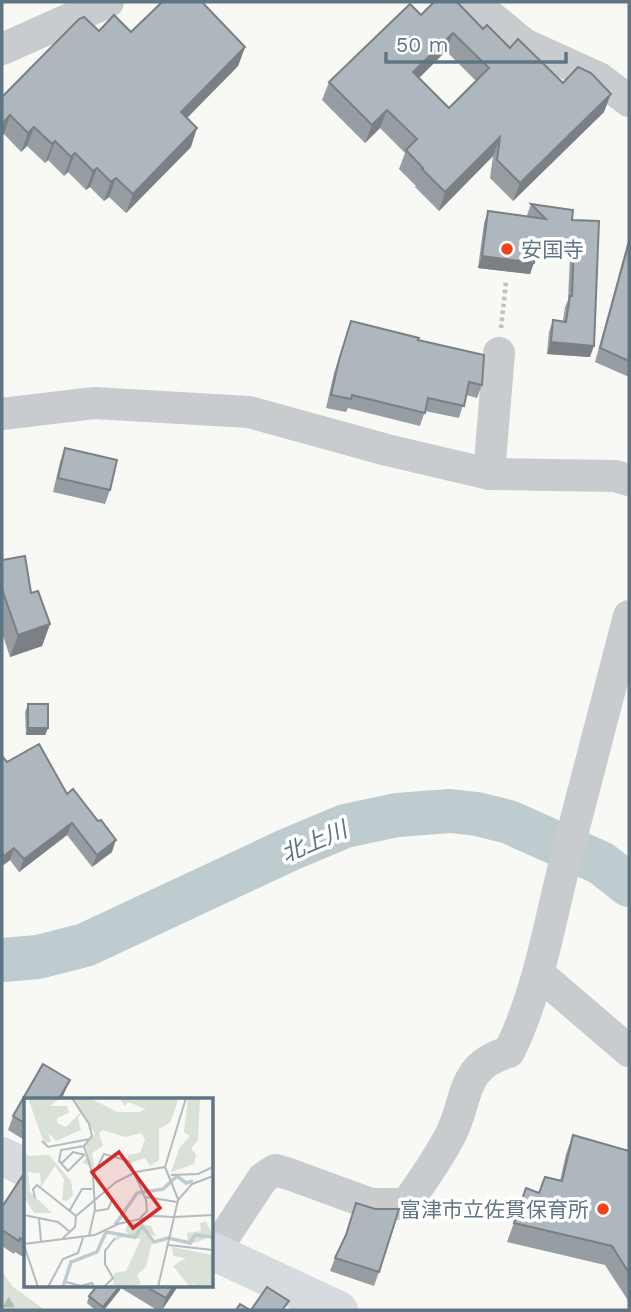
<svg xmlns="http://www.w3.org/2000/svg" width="631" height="1312" viewBox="0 0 631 1312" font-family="'Work Sans','Noto Sans JP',sans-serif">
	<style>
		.forest { fill: url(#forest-firs) }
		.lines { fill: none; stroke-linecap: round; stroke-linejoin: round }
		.river { stroke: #becbcf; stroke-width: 44 }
		.path { stroke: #bfc2c4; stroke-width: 4.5; stroke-dasharray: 3.5 3.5; stroke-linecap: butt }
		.minor { stroke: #c8cccf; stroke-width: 32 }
		.highway { stroke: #d5dbdf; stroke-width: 38 }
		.wall { fill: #969da3; fill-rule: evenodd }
		.shaded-wall { fill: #7a8084 }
		.building { fill: #aeb7bd; stroke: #7a8084; stroke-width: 2; fill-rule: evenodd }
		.poi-dot { fill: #f44219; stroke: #fff; stroke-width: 2.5 }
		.labels { text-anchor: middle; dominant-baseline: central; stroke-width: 7; stroke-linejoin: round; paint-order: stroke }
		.poi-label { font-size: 21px; fill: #607583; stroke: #fff; text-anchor: start }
		.water-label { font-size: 23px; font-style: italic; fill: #5b767d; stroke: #fff }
		.inset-river { fill: none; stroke: #becbcf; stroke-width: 3.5 }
		.inset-road { fill: none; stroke: #b2bcc0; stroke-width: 2 }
		.view { fill: #d62828; fill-opacity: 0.15; stroke: #d62828; stroke-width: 3.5 }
		.inset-edge { fill: none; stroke: #607583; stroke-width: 3.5 }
	</style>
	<defs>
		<pattern id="forest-firs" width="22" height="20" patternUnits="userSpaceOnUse" patternTransform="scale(1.75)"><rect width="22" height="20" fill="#dae1d6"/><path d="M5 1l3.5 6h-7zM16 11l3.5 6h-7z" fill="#b4bbb3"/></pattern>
	</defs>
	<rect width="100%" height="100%" fill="#f8f8f5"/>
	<path class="forest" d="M2 1271 12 1286 45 1310H2Z"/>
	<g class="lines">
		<path class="river" d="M2 960 38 957 85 945 288 850 345 826 397 815 450 811 477 814 509 822 601 863 629 885"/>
		<path class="path" d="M501 328 506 282"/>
		<g class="minor">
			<path d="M473 2 524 44 599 78 629 101"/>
			<path d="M2 49 108 2"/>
			<path d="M2 414 94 403 249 412 387 450 489 474 615 476 629 480"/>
			<path d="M489 474 499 353"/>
			<path d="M539 974 629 1051"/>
			<path d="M214 1252 263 1178 275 1170 289 1174 371 1204H406C422 1182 437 1160 450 1136 469 1100 459 1066 509 1052 539 991 549 924 566 858 587 777 608 696 629 616"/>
		</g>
		<g class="highway">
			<path d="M2 1156 26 1168"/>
			<path d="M212 1251 339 1310"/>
		</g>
	</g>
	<g class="wall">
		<path d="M421 15 483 29 604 112 513 201 490 178 493 156 439 211 415 187 416 186 399 169 405 153 380 128 365 143 322 100 329 82ZM446 51 476 81 449 108 419 78Z"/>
		<path d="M99 31 131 32 245 47 238 66 187 118 191 147 126 213 109 197 104 201 90 187 86 190 68 172 64 176 48 160 45 163 27 146 21 152 4 134 2 136V97Z"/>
		<path d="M531 204 572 220 590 357 547 354 549 332 553 320 563 321 565 307 568 300 570 256 536 252 530 274 478 268 484 223 488 211 528 216 527 215Z"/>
		<path d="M629 237V377L595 362Z"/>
		<path d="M351 321 418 340 482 385 477 398 466 395 459 418 425 411 420 426 348 408 346 412 326 408 334 373Z"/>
		<path d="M65 448 110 490 105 504 53 492 60 462Z"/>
		<path d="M2 560 31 593 50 624 42 646 10 657 2 633Z"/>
		<path d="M28 704 48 728 45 735H26L25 712Z"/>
		<path d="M2 756 7 762 67 794 112 852 92 867 67 835 19 872 10 860 2 866Z"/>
		<path d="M43 1064 70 1080 61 1100H26V1141L8 1130 13 1116Z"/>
		<path d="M573 1135 629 1151V1302L605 1265 507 1242 526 1188 539 1193 560 1181 566 1154Z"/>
		<path d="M26 1175V1259L15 1252 14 1254 2 1246V1207Z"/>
		<path d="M356 1203 375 1209 379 1272 374 1286 330 1271 335 1258 344 1239Z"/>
		<path d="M97 1286H178L162 1310H157L121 1288 104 1310H95L87 1303 89 1296Z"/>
	</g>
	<g class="shaded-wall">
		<path d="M453 33 446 51 406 91 413 72Z"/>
		<path d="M245 47 238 66 174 131 181 112Z"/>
		<path d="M611 94 604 112 513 201 520 183Z"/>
		<path d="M387 110 380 128 365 143 372 125Z"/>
		<path d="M10 115 4 134 2 136V126L3 123Z"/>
		<path d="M34 127 27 146 21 152 28 133Z"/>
		<path d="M197 128 191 147 126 213 133 194Z"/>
		<path d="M500 137 493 156 439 211 445 192Z"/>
		<path d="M55 141 48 160 45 163 52 144Z"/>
		<path d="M75 153 68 172 64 176 71 157Z"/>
		<path d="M97 168 90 187 86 190 93 171Z"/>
		<path d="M116 178 109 197 104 201 111 182Z"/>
		<path d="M538 240 574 244 570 256 533 251Z"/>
		<path d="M482 256 534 263 530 274 478 268Z"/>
		<path d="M551 342 594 346 590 357 547 354Z"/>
		<path d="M50 624 42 646 10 657 18 635Z"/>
		<path d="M28 728H48L45 735H26Z"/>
		<path d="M72 823 67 835 19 872 24 859Z"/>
		<path d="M116 840 112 852 92 867 97 855Z"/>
		<path d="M14 848 10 860 2 866V862L4 856Z"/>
		<path d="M70 1080 61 1100H58Z"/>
		<path d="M120 1286H121L120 1290 104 1310H102L103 1307Z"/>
		<path d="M174 1286H178L162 1310 166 1298Z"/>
	</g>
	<g class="building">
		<path d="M162 2H202L245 47 181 112 197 128 133 194 116 178 111 182 97 168 93 171 75 153 71 157 55 141 52 144 34 127 28 133 10 115 3 123 2 122V97L79 19 84 17 99 31 114 15 131 32Z"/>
		<path d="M434 2H457L483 29 487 25 510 48 518 39 563 83 578 67 591 73 611 94 520 183 497 160 500 137 445 192 422 169 423 168 406 150 417 139 387 110 372 125 329 82 410 4 421 15ZM453 33 489 68 449 108 413 72Z"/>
		<path d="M531 204 573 210 572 220 599 221 594 346 551 342 553 320 566 322 570 296H572L574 244 538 240 534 263 482 256 488 211 546 219Z"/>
		<path d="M629 242V361L600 348Z"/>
		<path d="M351 321 419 338 418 340 484 355 482 385 469 382 464 406 428 398 425 413 352 395 351 399 331 395 339 360Z"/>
		<path d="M65 448 117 460 110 490 58 478Z"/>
		<path d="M25 556 31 593 38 591 50 624 18 635 2 589V560Z"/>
		<rect x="28" y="704" width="20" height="24"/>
		<path d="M39 744 67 794 73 789 98 821 101 820 116 840 97 855 72 823 24 859 14 848 4 856 2 852V756L7 762Z"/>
		<path d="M43 1064 70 1080 58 1100H26V1124L13 1116Z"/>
		<path d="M573 1135 629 1151V1273L612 1246 514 1223 526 1188 539 1193 545 1177 562 1181Z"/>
		<path d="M23 1175H26V1242L20 1238 19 1241 2 1230V1207Z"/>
		<path d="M356 1203 375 1209H399L379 1272 335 1258 346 1235Z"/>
		<path d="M97 1286H120L103 1307 89 1296Z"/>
		<path d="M145 1286H174L166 1298Z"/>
		<path d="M267 1287 289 1301 282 1310H251Z"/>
		<path d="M240 1304 250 1310H236Z"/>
	</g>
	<g class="poi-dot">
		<circle cx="507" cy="249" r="7"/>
		<circle cx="603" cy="1209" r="7"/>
	</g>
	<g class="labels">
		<g class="poi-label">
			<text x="521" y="249">安国寺</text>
			<text x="589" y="1209" text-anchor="end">富津市立佐貫保育所</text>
		</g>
		<g class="water-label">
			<text transform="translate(314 842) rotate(-23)">北上川</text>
		</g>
	</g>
	<g transform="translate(24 1098)">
		<rect width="189" height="189" fill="#f8f8f5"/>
		<path d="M36 0 26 8H43L45 15 33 20V25L42 29 56 15 50 0H66L93 14H115L122 11 104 4 101 8 95 0H155L146 25 135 31V62L126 68 121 60 106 65 103 57 116 55 121 41 117 35 101 39 79 32 75 35 79 48 68 55 71 71 58 64 64 59 62 46 71 36 58 14 54 20 57 32 32 43 24 34 27 44 20 45 4 0ZM164 0H176L174 42 167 51 172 56 170 66 147 74 156 49 166 38 160 34ZM0 54 5 58 25 57 47 83 49 97 43 103 38 102 40 81 31 68 17 89 16 75 4 74 6 94 28 115H10L0 99ZM182 123 189 138 164 147 163 135 177 133 176 125ZM105 124 127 128 132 139 119 132 128 144 122 169 113 177 117 186 94 189 89 186 90 175 102 173 117 141 99 139 91 143 93 135 106 137 101 133ZM148 149 189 157V189H173L168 184 170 189H166L149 168 162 160 149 158Z" fill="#dae1d6"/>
		<path class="inset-river" d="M91 127 113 95 139 91 153 78 162 85 169 83M39 189 47 164 73 154 82 134 111 139 118 128 130 144 144 140 166 145 171 137 189 139"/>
		<path class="inset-road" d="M48 0 65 26 68 38 60 48 37 52 35 63 44 73 60 57M18 43 24 49 66 41M60 48 69 78 71 111 65 138M37 66 49 54 61 57M147 77 174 76 189 69M69 78 80 56 105 63 122 102 123 113 116 120M122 99 153 104M11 100 9 91 13 87 52 118 51 129 39 140M154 101 141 69 162 0M46 112 58 91H68M71 113 84 111 88 102M0 117 34 124 46 134M52 118 92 84 112 74 141 69M150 119 189 117M15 121 17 143M0 146 71 137 94 126 130 118 150 119M0 147 14 189M144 147 189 152M42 184 57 188 68 185 70 189M24 189 39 161 54 155 59 140M80 189 89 180 81 166V153L91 140M134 189 154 102 168 86 189 78"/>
		<path class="view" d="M95 54 136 110 109 130 68 74Z"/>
		<rect width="189" height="189" class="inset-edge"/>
	</g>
	<rect width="631" height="1312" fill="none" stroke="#607583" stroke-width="7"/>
	<path d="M386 52v10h180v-10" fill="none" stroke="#607583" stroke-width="3.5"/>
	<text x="396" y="52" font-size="21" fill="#607583" stroke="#ffffff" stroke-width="5" paint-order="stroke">50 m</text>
</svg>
